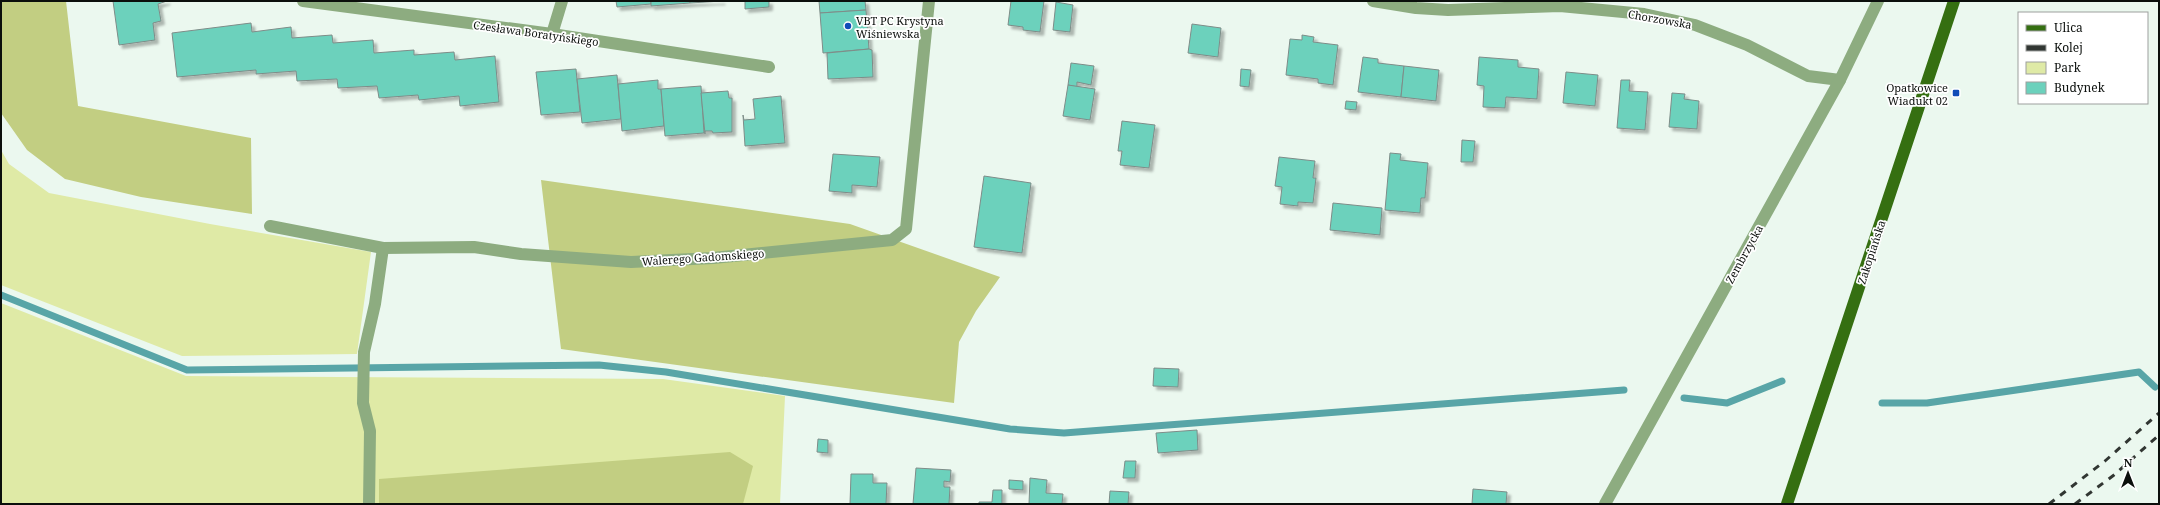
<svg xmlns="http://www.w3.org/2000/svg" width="2160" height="505" viewBox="0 0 2160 505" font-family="'Noto Serif',serif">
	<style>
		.green { fill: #dfeaa6 }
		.forest { fill: #c2ce82 }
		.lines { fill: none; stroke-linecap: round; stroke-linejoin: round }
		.stream { stroke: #58a5a7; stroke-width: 7 }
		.building { fill: #6cd1bc; stroke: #7e8c88; filter: url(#shadow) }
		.minor { stroke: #8dac80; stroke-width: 12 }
		.primary { stroke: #356f11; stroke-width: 12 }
		.rail { stroke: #313632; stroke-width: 3; stroke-dasharray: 7 7; stroke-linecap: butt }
		.poi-dot { fill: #104cb8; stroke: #fff; stroke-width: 1.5 }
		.labels { text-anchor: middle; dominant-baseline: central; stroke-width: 3.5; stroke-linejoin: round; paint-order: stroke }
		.street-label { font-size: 11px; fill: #0b0f0c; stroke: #fff }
		.poi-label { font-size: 11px; fill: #0b0f0c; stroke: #fff; text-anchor: start }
	</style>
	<defs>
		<filter id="shadow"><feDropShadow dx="3.5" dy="3.5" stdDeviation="1" flood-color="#0004"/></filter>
	</defs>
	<rect width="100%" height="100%" fill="#ebf8ef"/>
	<g class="green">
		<path d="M1 150 9 164 49 193 210 224 371 252 357 354 182 356 1 285Z"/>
		<path d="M1 303 186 376 663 379 785 396 780 504H1Z"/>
	</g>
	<g class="forest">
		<path d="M1 1H66L78 106 251 138 252 214 141 197 65 179 27 150 1 113Z"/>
		<path d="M541 180 850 224 1000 277 976 311 959 342 954 403 561 349Z"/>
		<path d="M730 452 753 466 743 504H379V479Z"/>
	</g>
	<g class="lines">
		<g class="stream">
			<path d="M1 295 187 370 599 365 666 372 1010 429 1064 433 1624 390"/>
			<path d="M1684 398 1727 403 1782 381"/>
			<path d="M1882 403H1927L2139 372 2155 387"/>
		</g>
	</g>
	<g class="building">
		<path d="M113 1H167L158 4 161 21 153 23 155 40 119 45Z"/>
		<path d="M616 1H651V4L617 7Z"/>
		<path d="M651 1H690V3L651 6Z"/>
		<path d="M690 1H722L690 3Z"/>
		<path d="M745 1H769V7L745 9Z"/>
		<path d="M819 1H865L866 10 820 13Z"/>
		<path d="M1011 1H1044L1040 32 1023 30V27L1008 25Z"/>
		<path d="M1056 2 1073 5 1070 32 1053 30Z"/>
		<path d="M866 10 869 49 823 53 820 13Z"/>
		<path d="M251 23 252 32 291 27 292 38 332 35 333 43 373 40 374 53 414 50V55L454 52 455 60 495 56 499 102 460 106 459 96 419 100 418 95 379 98 377 86 338 88 337 79 297 81 296 71 256 74V70L177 77 172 33Z"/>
		<path d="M1192 24 1221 28 1218 57 1188 53Z"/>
		<path d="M1302 35 1314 37 1313 42 1338 45 1333 85 1318 83V79L1286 75 1290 39 1302 40Z"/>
		<path d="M869 49 872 50 873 77 828 79 827 53Z"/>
		<path d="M1363 57 1378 59V63L1404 66 1401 97 1358 92Z"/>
		<path d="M1479 57 1518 60V67L1539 69 1537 99 1506 97 1505 108 1483 107 1484 86 1477 85Z"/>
		<path d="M1071 63 1094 66 1091 85 1077 82V87L1068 85Z"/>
		<path d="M1404 66 1439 70 1436 101 1401 97Z"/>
		<path d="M576 69 580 112 541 115 536 72Z"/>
		<path d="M1241 69 1251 70 1249 87 1240 86Z"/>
		<path d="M1566 72 1598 75 1595 106 1563 103Z"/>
		<path d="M617 75 621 119 582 123 577 79Z"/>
		<path d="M658 80V89H661L664 126 622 131 618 84Z"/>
		<path d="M1621 80H1630L1629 91 1648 92 1645 130 1617 128Z"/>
		<path d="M1068 85 1095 89 1090 120 1063 116Z"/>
		<path d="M701 86 704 133 665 136 661 89Z"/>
		<path d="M728 91 729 98H732V132L713 133 712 131H705V134L701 93Z"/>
		<path d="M1672 93 1685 94 1684 99 1699 101 1697 129 1669 127Z"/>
		<path d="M781 96 785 143 745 146 743 115 744 120 755 119 753 99Z"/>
		<path d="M1346 101 1357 102 1356 110 1345 109Z"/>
		<path d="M1122 121 1155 125 1149 168 1120 165 1122 151H1118Z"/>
		<path d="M1462 140 1475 141 1473 162H1461Z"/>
		<path d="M1390 153 1401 154 1400 160 1428 163 1425 198H1421L1420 213 1385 210Z"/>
		<path d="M833 154 880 157 877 187 852 185V193L829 191Z"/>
		<path d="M1279 157 1315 161 1313 178H1316L1313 203 1298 202V206L1280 204 1282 187 1275 186Z"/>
		<path d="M984 176 1031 183 1022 253 974 247Z"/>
		<path d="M1333 203 1382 208 1380 235 1330 230Z"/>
		<path d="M1154 368 1179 369 1178 387 1153 386Z"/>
		<path d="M1197 430 1198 450 1158 453 1156 433Z"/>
		<path d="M818 439 828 440V453L817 452Z"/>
		<path d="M1125 461H1136L1135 478H1123Z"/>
		<path d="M916 468 951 470 950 482 944 481V487H950L949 504H913Z"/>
		<path d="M851 474H873V483H887L886 504H850Z"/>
		<path d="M1030 478 1047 480 1046 493 1063 494 1062 504H1029Z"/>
		<path d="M1009 480 1023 481V490L1009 489Z"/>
		<path d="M1473 489 1507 492 1506 504H1472Z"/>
		<path d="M993 490H1002V504H979V502H992Z"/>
		<path d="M1110 491 1129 492 1128 504H1109Z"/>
	</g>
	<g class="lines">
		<g class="minor">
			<path d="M303 1 552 34 769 67"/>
			<path d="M1373 1 1416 8 1448 10 1560 6 1644 14 1695 25 1747 45 1808 76 1840 80"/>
			<path d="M552 34 562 1"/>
			<path d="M270 226 383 248 474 247 521 254 631 262 713 258 892 240 906 229 929 1"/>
			<path d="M369 504 370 431 363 403 364 352 375 304 383 248"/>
			<path d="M1605 504 1840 80 1878 1"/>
		</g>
		<path class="primary" d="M1787 504 1954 1"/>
		<g class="rail">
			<path d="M2049 504 2105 461 2159 413"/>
			<path d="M2075 504 2114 475 2159 435"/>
		</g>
	</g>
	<g class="poi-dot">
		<circle cx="848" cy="26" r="4"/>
		<rect x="1952" y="89" width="8" height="8" rx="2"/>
	</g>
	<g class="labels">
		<g class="street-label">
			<text transform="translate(1660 19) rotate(10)">Chorzowska</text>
			<text transform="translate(536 33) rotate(8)">Czesława Boratyńskiego</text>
			<text transform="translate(1871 252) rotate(-72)">Zakopiańska</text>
			<text transform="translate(1744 254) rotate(-61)">Zembrzycka</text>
			<text transform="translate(703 257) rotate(-4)">Walerego Gadomskiego</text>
		</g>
		<g class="poi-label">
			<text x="856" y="20">VBT PC Krystyna<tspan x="856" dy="13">Wiśniewska</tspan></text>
			<text x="1948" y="87" text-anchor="end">Opatkowice<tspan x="1948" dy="13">Wiadukt 02</tspan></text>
		</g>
	</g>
	<rect width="2160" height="505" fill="none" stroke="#0b0f0c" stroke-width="4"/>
	<rect x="2018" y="12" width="130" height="92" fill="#ffffff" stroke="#9d9f9e"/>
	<rect x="2026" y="25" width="20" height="6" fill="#356f11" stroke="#9d9f9e"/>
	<text x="2054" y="32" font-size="12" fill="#0b0f0c">Ulica</text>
	<rect x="2026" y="45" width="20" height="6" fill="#313632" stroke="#9d9f9e"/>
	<text x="2054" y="52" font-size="12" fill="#0b0f0c">Kolej</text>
	<rect x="2026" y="62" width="20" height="12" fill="#dfeaa6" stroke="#9d9f9e"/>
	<text x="2054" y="72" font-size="12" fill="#0b0f0c">Park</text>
	<rect x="2026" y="82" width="20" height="12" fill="#6cd1bc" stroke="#9d9f9e"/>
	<text x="2054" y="92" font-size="12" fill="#0b0f0c">Budynek</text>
	<g transform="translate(2128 473)" stroke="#ffffff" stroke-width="3" paint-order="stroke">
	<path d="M0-3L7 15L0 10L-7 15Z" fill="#0b0f0c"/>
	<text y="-6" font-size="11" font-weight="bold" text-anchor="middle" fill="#0b0f0c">N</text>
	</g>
</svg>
